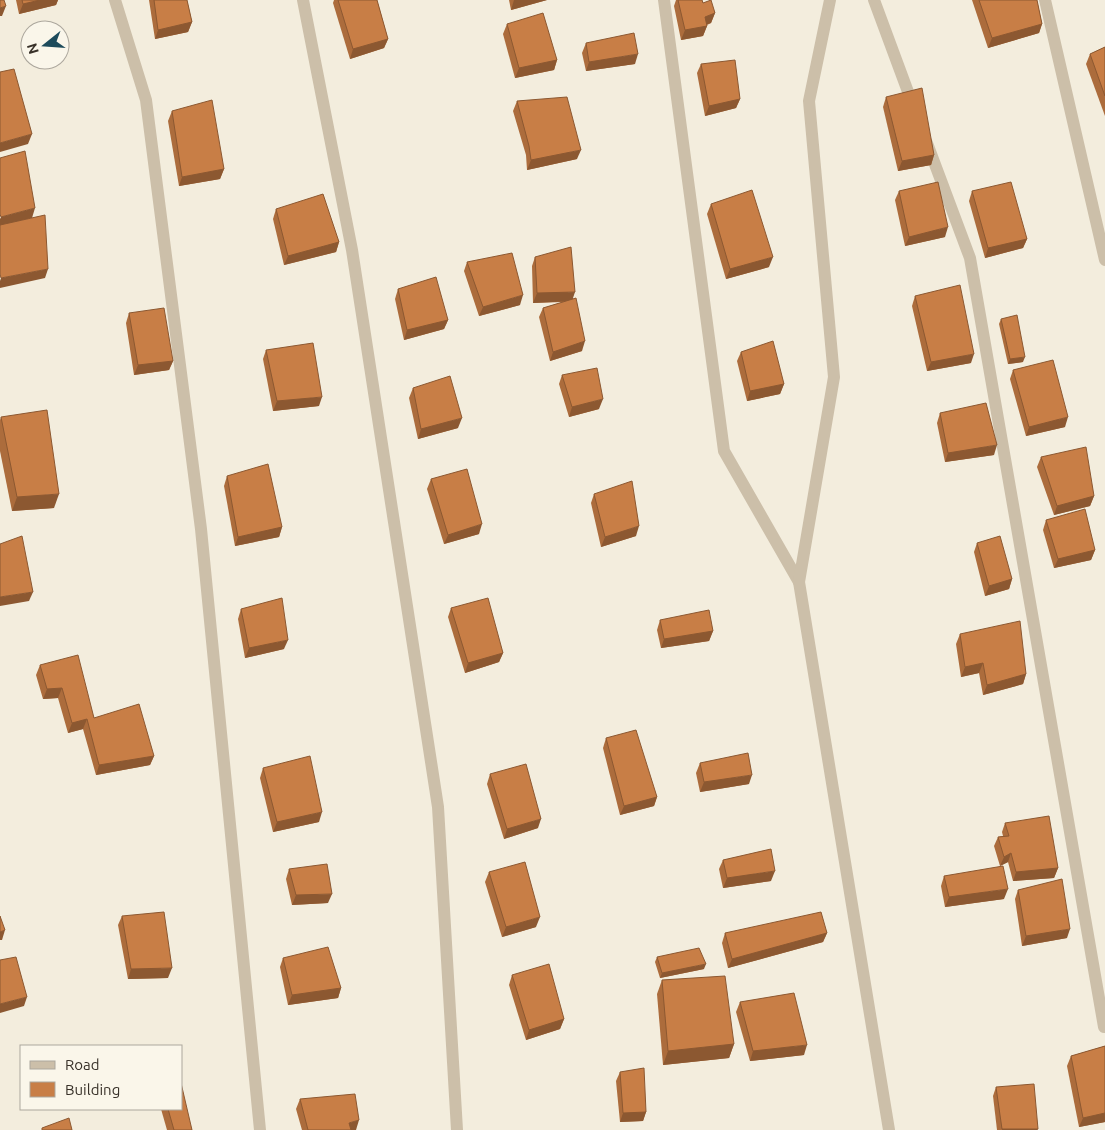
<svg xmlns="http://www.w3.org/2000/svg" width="1105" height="1130" viewBox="0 0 1105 1130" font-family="Ubuntu,sans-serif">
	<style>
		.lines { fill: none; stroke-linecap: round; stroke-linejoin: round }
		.minor { stroke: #ccbfa9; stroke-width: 12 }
		.wall { fill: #ac6c3c }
		.shaded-wall { fill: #8c5831 }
		.building { fill: #c87e46; stroke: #8c5831 }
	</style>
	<rect width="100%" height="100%" fill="#f3eddd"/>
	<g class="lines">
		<g class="minor">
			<path d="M115 0 146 100 201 529 260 1130"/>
			<path d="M303 0 352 250 438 807 457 1130"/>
			<path d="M664 0 724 451 799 582"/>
			<path d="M830 0 809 101 834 377 799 582 889 1130"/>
			<path d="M874 0 914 108"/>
			<path d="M1045 0 1105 260"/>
			<path d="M927 143 970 258 1104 1027"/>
		</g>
	</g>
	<g class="wall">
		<path d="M16 0H58L56 5 19 14Z"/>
		<path d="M149 0H187L192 22 188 32 155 39Z"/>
		<path d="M334 0H377L388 39 384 48 350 59 333 3Z"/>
		<path d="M509 0H547L511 10Z"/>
		<path d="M676 0H702L703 3 715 13 711 23 707 25V26L703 36 681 40 674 6Z"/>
		<path d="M972 0H1037L1042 24 1039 33 988 48Z"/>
		<path d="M507 24 557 60 554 70 515 78 503 34Z"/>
		<path d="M586 43 635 64 586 71 582 53Z"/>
		<path d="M1105 47V116L1086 64 1090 54Z"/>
		<path d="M701 64 740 99 736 108 705 116 697 73Z"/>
		<path d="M886 97 934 155 931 165 898 171 883 107Z"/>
		<path d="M517 101 577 159 527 170 526 155 513 111Z"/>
		<path d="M172 111 224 169 220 179 179 186 168 121Z"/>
		<path d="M899 191 945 237 905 246 895 200Z"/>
		<path d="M972 191 1027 239 1023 248 985 258 969 201Z"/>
		<path d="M711 204 769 267 726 279 707 214Z"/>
		<path d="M276 209 339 242 336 252 284 265 273 219Z"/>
		<path d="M535 257 573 298 582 351 550 361 539 317 543 308 563 302 533 303 532 266Z"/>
		<path d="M467 262 520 305 479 316 464 271Z"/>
		<path d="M398 289 448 320 444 329 404 340 395 299Z"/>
		<path d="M915 296 971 363 927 371 912 306Z"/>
		<path d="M129 313 173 361 169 370 134 375 126 323Z"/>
		<path d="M1001 319 1023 362 1008 364 999 324Z"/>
		<path d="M266 350 319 406 273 411 263 359Z"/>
		<path d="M741 352 784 384 780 394 747 401 737 361Z"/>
		<path d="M1013 370 1065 427 1026 436 1010 379Z"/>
		<path d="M562 375 599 409 569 417 559 384Z"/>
		<path d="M413 388 458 428 418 439 409 398Z"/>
		<path d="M940 413 994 455 945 462 937 423Z"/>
		<path d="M1 417 54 508 12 511 0 451V420Z"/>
		<path d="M1041 457 1094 496 1090 506 1054 515 1037 467Z"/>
		<path d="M227 476 282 527 279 537 235 546 224 486Z"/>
		<path d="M431 479 479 534 444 544 427 489Z"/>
		<path d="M594 494 636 536 601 547 591 503Z"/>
		<path d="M1046 520 1095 550 1091 560 1054 568 1043 530Z"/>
		<path d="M977 543 1012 579 1009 589 985 596 974 552Z"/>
		<path d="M451 608 503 653 499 662 465 673 448 617Z"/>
		<path d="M241 609 284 649 245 658 238 619Z"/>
		<path d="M660 620 713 631 709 641 661 648 657 630Z"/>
		<path d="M960 634 1026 674 1023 684 983 695 979 673 961 677 956 644Z"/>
		<path d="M40 665 94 718 154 756 150 765 96 775 83 729 68 733 58 698 43 699 36 675Z"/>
		<path d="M606 738 657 797 654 806 620 815 603 748Z"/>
		<path d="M700 763 749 784 700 792 696 773Z"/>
		<path d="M263 768 319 822 273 832 260 778Z"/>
		<path d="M490 774 538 828 504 839 487 784Z"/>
		<path d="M1005 823 1058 868 1054 878 1013 881 1008 862 1000 866 994 846 998 837 1003 836 1002 832Z"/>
		<path d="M723 860 771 881 723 888 719 869Z"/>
		<path d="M289 869 328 903 292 905 286 879Z"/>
		<path d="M489 872 536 927 502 937 485 882Z"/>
		<path d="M944 876 1004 899 945 907 941 886Z"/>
		<path d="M1018 890 1067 938 1022 946 1015 899Z"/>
		<path d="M122 916 168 978 128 979 118 925Z"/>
		<path d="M725 933H827L823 942 728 968 722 943Z"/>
		<path d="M657 957 704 969 660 978 655 962Z"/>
		<path d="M283 958 341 988 338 998 288 1005 280 967Z"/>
		<path d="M512 975 564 1019 560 1029 526 1040 509 985Z"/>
		<path d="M662 980 734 1044 729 1058 663 1065 657 994Z"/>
		<path d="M740 1002 804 1055 750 1061 736 1012Z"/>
		<path d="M1105 1046V1122L1079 1127 1067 1066 1071 1056Z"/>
		<path d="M620 1072 646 1112 643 1121 620 1122 616 1081Z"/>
		<path d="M996 1087 1038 1129 1037 1130H997L993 1096Z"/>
		<path d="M300 1099 356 1130H302L296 1109Z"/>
		<path d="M161 1109H181L192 1130H167Z"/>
	</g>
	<g class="shaded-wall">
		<path d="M40 0H58L56 5 19 14 23 4Z"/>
		<path d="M514 0H547L511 10Z"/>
		<path d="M6 6 2 16H0V8Z"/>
		<path d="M715 13 711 23 701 26 705 17Z"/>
		<path d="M192 22 188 32 155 39 158 30Z"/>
		<path d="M1042 24 1039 33 988 48 992 38Z"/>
		<path d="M707 26 703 36 681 40 685 30Z"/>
		<path d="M388 39 384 48 350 59 353 49Z"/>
		<path d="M638 54 635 64 586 71 589 62Z"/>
		<path d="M557 60 554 70 515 78 519 68Z"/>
		<path d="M740 99 736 108 705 116 709 106Z"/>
		<path d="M32 134 28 144 0 152V143Z"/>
		<path d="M581 150 577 159 527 170 531 160Z"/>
		<path d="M934 155 931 165 898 171 902 161Z"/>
		<path d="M224 169 220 179 179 186 182 177Z"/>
		<path d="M35 208 32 218 0 226V219L1 217Z"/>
		<path d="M948 227 945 237 905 246 909 237Z"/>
		<path d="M1027 239 1023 248 985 258 988 248Z"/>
		<path d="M339 242 336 252 284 265 288 256Z"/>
		<path d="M773 257 769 267 726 279 730 269Z"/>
		<path d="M48 269 45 278 0 288V281L1 278Z"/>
		<path d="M575 292 572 301 533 303 537 293Z"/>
		<path d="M523 295 520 305 479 316 483 307Z"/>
		<path d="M448 320 444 329 404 340 407 330Z"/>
		<path d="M585 341 582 351 550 361 553 352Z"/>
		<path d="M974 354 971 363 927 371 931 362Z"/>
		<path d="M1025 357 1023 362 1008 364 1010 359Z"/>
		<path d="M173 361 169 370 134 375 138 365Z"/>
		<path d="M784 384 780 394 747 401 750 391Z"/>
		<path d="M322 397 319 406 273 411 277 401Z"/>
		<path d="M603 399 599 409 569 417 572 407Z"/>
		<path d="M1068 417 1065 427 1026 436 1029 427Z"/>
		<path d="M462 418 458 428 418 439 421 429Z"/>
		<path d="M997 445 994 455 945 462 948 453Z"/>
		<path d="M59 494 54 508 12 511 17 497Z"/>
		<path d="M1094 496 1090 506 1054 515 1057 506Z"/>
		<path d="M482 524 479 534 444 544 448 535Z"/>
		<path d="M639 526 636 536 601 547 605 537Z"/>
		<path d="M282 527 279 537 235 546 238 537Z"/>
		<path d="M1095 550 1091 560 1054 568 1058 559Z"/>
		<path d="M1012 579 1009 589 985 596 989 586Z"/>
		<path d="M33 592 29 601 0 606V597Z"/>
		<path d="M713 631 709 641 661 648 664 639Z"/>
		<path d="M288 640 284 649 245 658 249 648Z"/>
		<path d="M503 653 499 662 465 673 468 663Z"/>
		<path d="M983 663 979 673 961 677 965 667Z"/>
		<path d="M1026 674 1023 684 983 695 987 685Z"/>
		<path d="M62 688 58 698 43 699 47 689Z"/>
		<path d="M87 719 83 729 68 733 72 723Z"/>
		<path d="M154 756 150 765 96 775 99 765Z"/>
		<path d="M752 775 749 784 700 792 704 782Z"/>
		<path d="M657 797 654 806 620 815 624 806Z"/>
		<path d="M322 812 319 822 273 832 277 822Z"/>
		<path d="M541 819 538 828 504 839 507 829Z"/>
		<path d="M1011 853 1008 862 1000 866 1004 857Z"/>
		<path d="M1058 868 1054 878 1013 881 1016 872Z"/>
		<path d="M775 871 771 881 723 888 727 878Z"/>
		<path d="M1008 889 1004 899 945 907 949 897Z"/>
		<path d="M332 894 328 903 292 905 296 895Z"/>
		<path d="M540 917 536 927 502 937 506 927Z"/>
		<path d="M1070 929 1067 938 1022 946 1026 936Z"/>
		<path d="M5 930 2 940H0V932Z"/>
		<path d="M827 933 823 942 728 968 732 959Z"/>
		<path d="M706 964 704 969 660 978 662 973Z"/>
		<path d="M172 968 168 978 128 979 131 969Z"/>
		<path d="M341 988 338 998 288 1005 292 995Z"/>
		<path d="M27 997 24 1006 0 1013V1004Z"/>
		<path d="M564 1019 560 1029 526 1040 529 1030Z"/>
		<path d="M734 1044 729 1058 663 1065 668 1051Z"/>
		<path d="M807 1045 804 1055 750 1061 753 1051Z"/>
		<path d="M646 1112 643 1121 620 1122 623 1113Z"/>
		<path d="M1105 1113V1122L1079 1127 1083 1118Z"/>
		<path d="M359 1120 356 1130H347L349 1123Z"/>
		<path d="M1002 1129H1038L1037 1130H1002Z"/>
	</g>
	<g class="building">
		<path d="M0 0H4L6 6 0 8Z"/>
		<path d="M22 0H40L23 4Z"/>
		<path d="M154 0H187L192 22 158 30Z"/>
		<path d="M338 0H377L388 39 353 49Z"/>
		<path d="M678 0H702L703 3 711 0 715 13 705 17 707 26 685 30Z"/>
		<path d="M979 0H1037L1042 24 992 38Z"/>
		<path d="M543 13 557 60 519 68 507 24Z"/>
		<path d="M634 33 638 54 589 62 586 43Z"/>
		<path d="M1105 47V96L1090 54Z"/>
		<path d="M735 60 740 99 709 106 701 64Z"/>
		<path d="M14 69 32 134 0 143V72Z"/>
		<path d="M922 88 934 155 902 161 886 97Z"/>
		<path d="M567 97 581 150 531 160 529 146 517 101Z"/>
		<path d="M212 100 224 169 182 177 172 111Z"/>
		<path d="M25 151 35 208 1 217 0 214V158Z"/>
		<path d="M938 182 948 227 909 237 899 191Z"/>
		<path d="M1011 182 1027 239 988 248 972 191Z"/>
		<path d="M752 190 773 257 730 269 711 204Z"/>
		<path d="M323 194 339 242 288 256 276 209Z"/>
		<path d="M45 215 48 269 1 278 0 274V225Z"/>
		<path d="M571 247 575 292 537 293 535 257Z"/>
		<path d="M512 253 523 295 483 307 467 262Z"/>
		<path d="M436 277 448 320 407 330 398 289Z"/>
		<path d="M960 285 974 354 931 362 915 296Z"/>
		<path d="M576 298 585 341 553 352 543 308Z"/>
		<path d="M164 308 173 361 138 365 129 313Z"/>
		<path d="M1017 315 1025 357 1010 359 1001 319Z"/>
		<path d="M773 341 784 384 750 391 741 352Z"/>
		<path d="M313 343 322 397 277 401 266 350Z"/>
		<path d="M1053 360 1068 417 1029 427 1013 370Z"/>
		<path d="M597 368 603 399 572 407 562 375Z"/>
		<path d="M450 376 462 418 421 429 413 388Z"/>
		<path d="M986 403 997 445 948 453 940 413Z"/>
		<path d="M47 410 59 494 17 497 1 417Z"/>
		<path d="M1086 447 1094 496 1057 506 1041 457Z"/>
		<path d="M268 464 282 527 238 537 227 476Z"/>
		<path d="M467 469 482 524 448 535 431 479Z"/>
		<path d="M632 481 639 526 605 537 594 494Z"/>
		<path d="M1085 509 1095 550 1058 559 1046 520Z"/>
		<path d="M22 536 33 592 0 597V544Z"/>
		<path d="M1000 536 1012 579 989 586 977 543Z"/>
		<path d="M282 598 288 640 249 648 241 609Z"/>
		<path d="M488 598 503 653 468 663 451 608Z"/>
		<path d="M709 610 713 631 664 639 660 620Z"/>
		<path d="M1020 621 1026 674 987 685 983 663 965 667 960 634Z"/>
		<path d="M78 655 94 718 139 704 154 756 99 765 87 719 72 723 62 688 47 689 40 665Z"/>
		<path d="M636 730 657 797 624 806 606 738Z"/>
		<path d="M748 753 752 775 704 782 700 763Z"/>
		<path d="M310 756 322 812 277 822 263 768Z"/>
		<path d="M526 764 541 819 507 829 490 774Z"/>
		<path d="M1049 816 1058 868 1016 872 1011 853 1004 857 998 837 1009 836 1005 823Z"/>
		<path d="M771 849 775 871 727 878 723 860Z"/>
		<path d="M525 862 540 917 506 927 489 872Z"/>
		<path d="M327 864 332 894 296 895 289 869Z"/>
		<path d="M1003 866 1008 889 949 897 944 876Z"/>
		<path d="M1062 879 1070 929 1026 936 1018 890Z"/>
		<path d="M164 912 172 968 131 969 122 916Z"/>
		<path d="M821 912 827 933 732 959 725 933Z"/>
		<path d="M0 916 5 930 0 932Z"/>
		<path d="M328 947 341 988 292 995 283 958Z"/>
		<path d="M699 948 706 964 662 973 657 957Z"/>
		<path d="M16 957 27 997 0 1004V960Z"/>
		<path d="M549 964 564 1019 529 1030 512 975Z"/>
		<path d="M725 976 734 1044 668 1051 662 980Z"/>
		<path d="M794 993 807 1045 753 1051 740 1002Z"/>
		<path d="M1105 1046V1113L1083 1118 1071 1056Z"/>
		<path d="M644 1068 646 1112 623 1113 620 1072Z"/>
		<path d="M181 1083 192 1130H174L168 1109H181Z"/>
		<path d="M1034 1084 1038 1129H1002L996 1087Z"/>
		<path d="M355 1094 359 1120 349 1123 351 1130H308L300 1099Z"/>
		<path d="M69 1118 72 1130H42V1128Z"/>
	</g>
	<rect x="20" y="1045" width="162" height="65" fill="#faf6ea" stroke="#aca79d"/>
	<rect x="30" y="1061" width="25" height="8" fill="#ccbfa9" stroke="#aca79d"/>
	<text x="65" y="1070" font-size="15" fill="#383129">Road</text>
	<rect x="30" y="1082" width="25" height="15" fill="#c87e46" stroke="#aca79d"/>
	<text x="65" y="1095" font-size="15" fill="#383129">Building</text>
	<g transform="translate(45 45) rotate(253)"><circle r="24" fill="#faf6ea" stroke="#aca79d"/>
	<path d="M0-4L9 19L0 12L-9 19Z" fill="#1d4b5b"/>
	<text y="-8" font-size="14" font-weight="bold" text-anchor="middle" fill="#383129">N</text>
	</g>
</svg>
